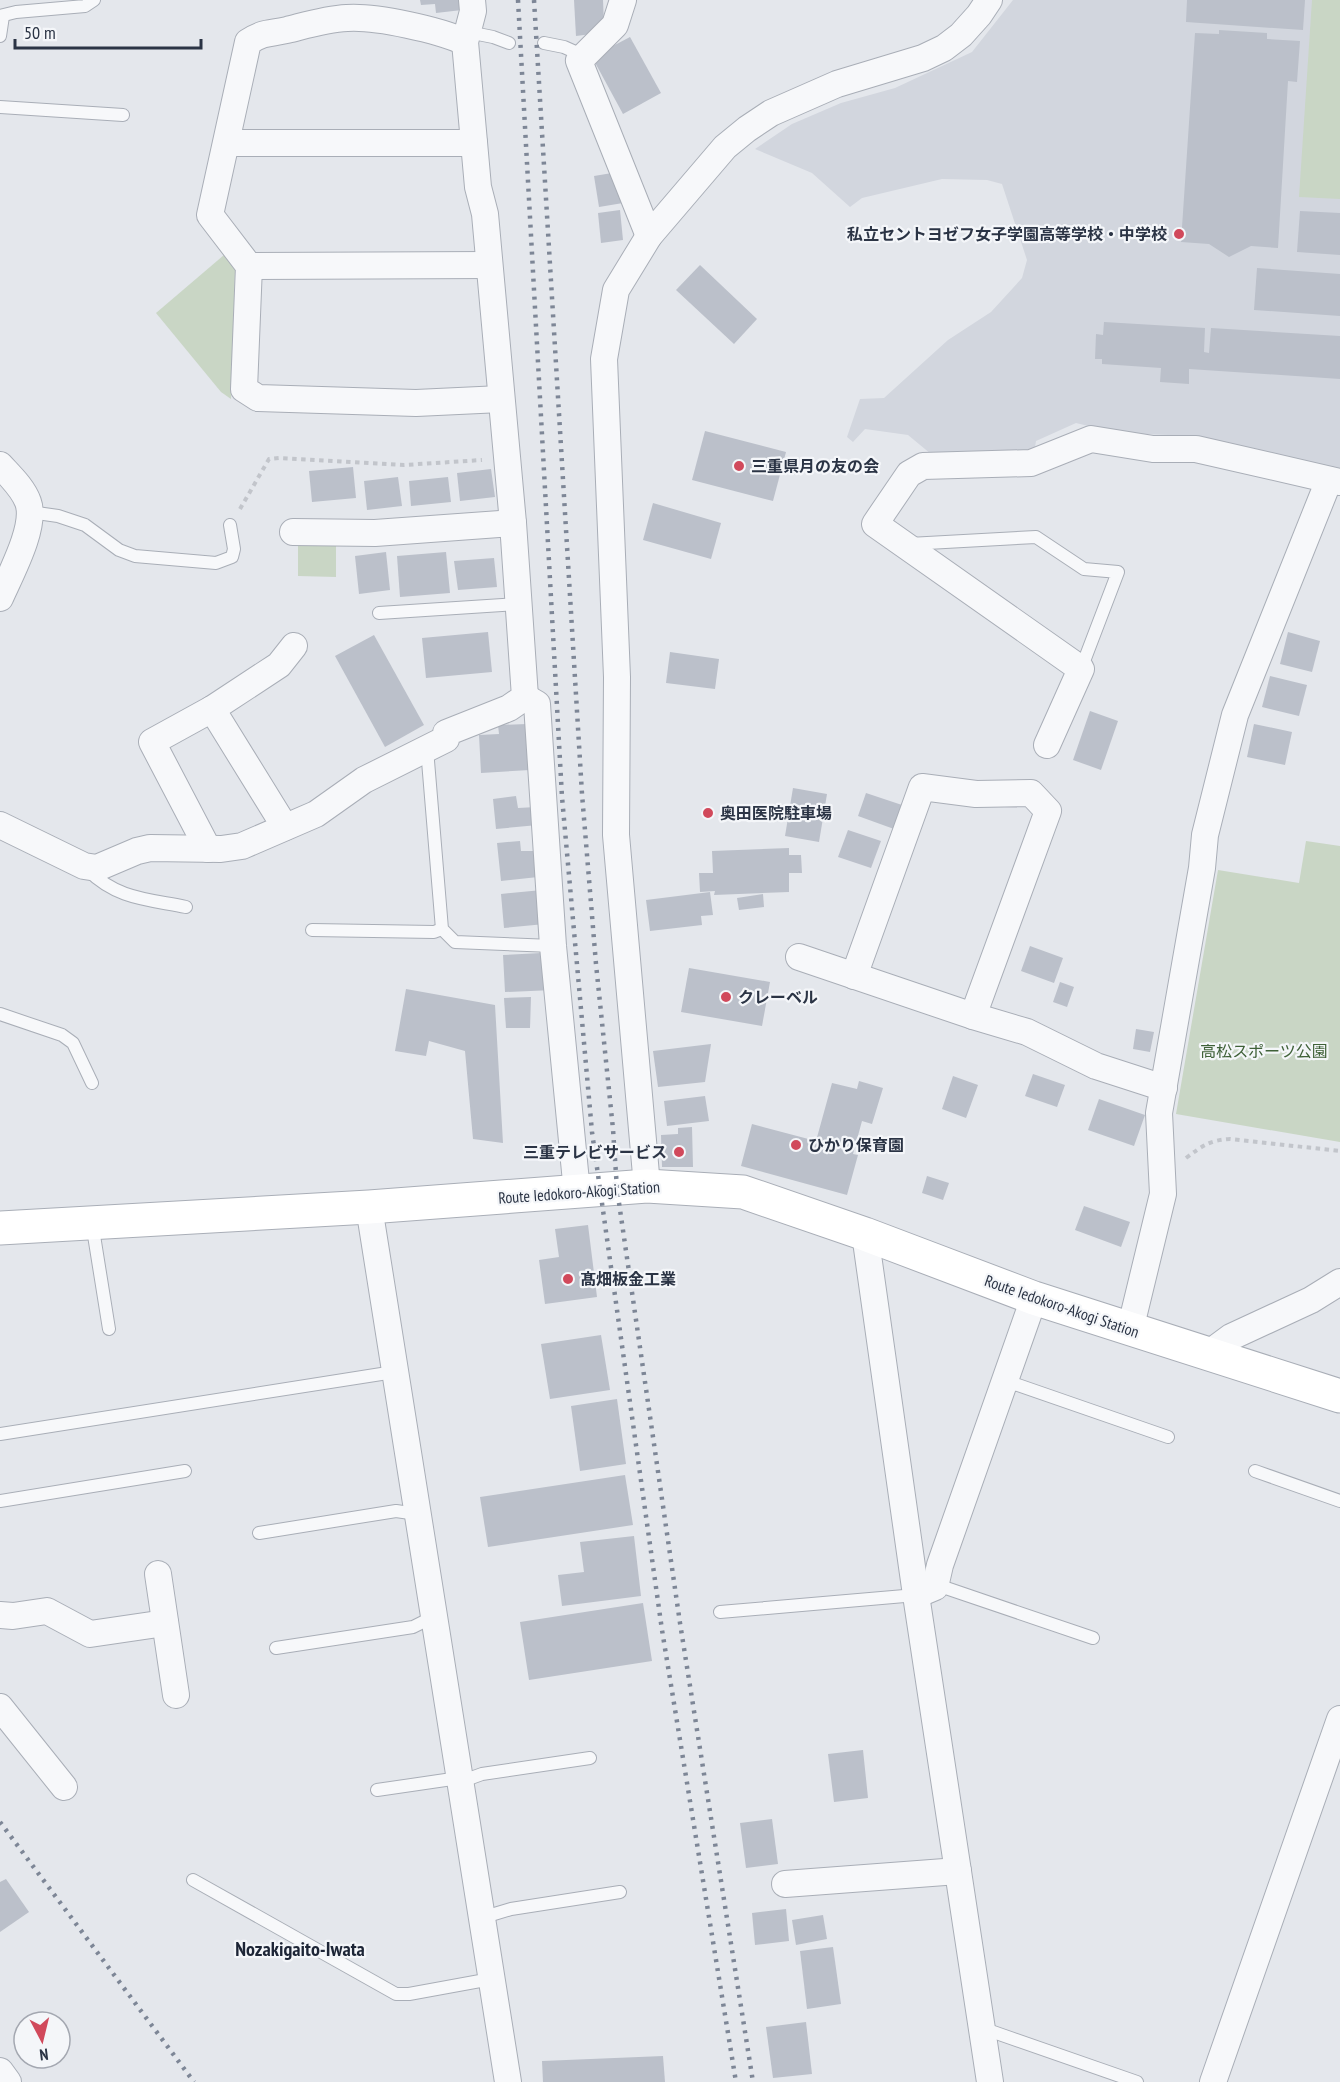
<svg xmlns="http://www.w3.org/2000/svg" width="1340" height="2082" viewBox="0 0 1340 2082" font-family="'PT Sans Narrow','Noto Sans JP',sans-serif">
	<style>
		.built { fill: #d2d6de }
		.green { fill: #c9d6c5 }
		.building { fill: #bbc0ca }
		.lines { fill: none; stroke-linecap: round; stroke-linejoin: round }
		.service-casing { stroke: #a9aeb7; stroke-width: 14 }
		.minor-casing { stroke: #a9aeb7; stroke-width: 28 }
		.secondary-casing { stroke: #a9aeb7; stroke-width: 35 }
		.path { stroke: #c2c5cb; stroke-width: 4; stroke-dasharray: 4.5 4.5; stroke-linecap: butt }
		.service { stroke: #f7f8fa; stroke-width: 12 }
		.minor { stroke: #f7f8fa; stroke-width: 26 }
		.secondary { stroke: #fff; stroke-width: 33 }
		.rail { stroke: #7d8696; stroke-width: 4.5; stroke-dasharray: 3 6; stroke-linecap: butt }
		.poi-dot { fill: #d1495b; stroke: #f4f6f9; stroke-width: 2 }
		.labels { text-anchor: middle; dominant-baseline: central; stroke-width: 4.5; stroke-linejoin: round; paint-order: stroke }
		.poi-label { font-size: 16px; font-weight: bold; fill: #2b3445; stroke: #f4f6f9; text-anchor: start }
		.park-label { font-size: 16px; fill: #3f6138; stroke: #f4f6f9 }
		.street-label { font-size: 16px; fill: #2b3445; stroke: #f4f6f9 }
		.quarter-label { font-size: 20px; font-weight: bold; fill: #1d2536; stroke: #f4f6f9 }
	</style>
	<rect width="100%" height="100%" fill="#e4e7ec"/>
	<path class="built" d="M1013 0H1340V470L1192 436 1118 433 1076 423 1036 441 1034 454H931L908 435 865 429 853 442 847 437 860 399 884 398 948 340 991 312 1022 278 1027 260 1002 184 987 180 942 179 862 198 850 207 812 173 755 149 792 124 841 103 895 88 972 52Z"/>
	<g class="green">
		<path d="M1312 0H1340V199L1299 197Z"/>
		<path d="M224 255 235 270 231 399 221 392 156 313Z"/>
		<path d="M298 543 336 545V577L298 576Z"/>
		<path d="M1306 841 1340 846V1142L1176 1114 1218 870 1299 883Z"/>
	</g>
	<g class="building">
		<path d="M420 0H461L462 10 436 13 435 4 421 5Z"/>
		<path d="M574 0H603L604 24 592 34 576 36Z"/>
		<path d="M1187 0H1305L1303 30 1186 22Z"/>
		<path d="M1219 30 1267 33V39L1300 41 1297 82 1288 81 1278 248 1251 246 1229 257 1209 244 1181 242 1195 33 1219 34Z"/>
		<path d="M630 37 661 93 623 114 592 57Z"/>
		<path d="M612 173 623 203 599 207 594 176Z"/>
		<path d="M620 210 623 240 601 243 598 213Z"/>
		<path d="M1300 211 1340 213V255L1297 252Z"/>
		<path d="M700 265 757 319 734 344 676 290Z"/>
		<path d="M1257 268 1340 274V316L1254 310Z"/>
		<path d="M1104 322 1205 328 1204 352 1209 353 1211 328 1340 336V379L1189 369V384L1160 382 1161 368 1102 364V359H1095L1096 334 1103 335Z"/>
		<path d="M705 431 786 452 773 501 692 480Z"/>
		<path d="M353 467 356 498 312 502 309 471Z"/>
		<path d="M491 469 495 497 460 501 457 473Z"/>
		<path d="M398 477 402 506 367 510 364 481Z"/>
		<path d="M448 477 451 502 411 506 409 481Z"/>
		<path d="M653 503 721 523 711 559 643 540Z"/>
		<path d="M386 552 390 590 359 594 355 556Z"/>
		<path d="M446 552 450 593 400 597 397 556Z"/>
		<path d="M494 558 497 587 458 590 454 561Z"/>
		<path d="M488 632 492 672 426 678 422 638Z"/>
		<path d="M1288 632 1320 641 1312 672 1280 664Z"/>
		<path d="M374 635 424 725 385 747 335 656Z"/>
		<path d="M670 652 719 659 715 689 666 683Z"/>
		<path d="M1270 676 1307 685 1299 716 1262 707Z"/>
		<path d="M1090 711 1118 721 1101 770 1073 760Z"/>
		<path d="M527 724 530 770 481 773 479 735 499 734 498 725Z"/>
		<path d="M1254 724 1292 732 1285 765 1247 757Z"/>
		<path d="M793 788 827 794 819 842 785 836Z"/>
		<path d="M866 793 902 805 894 829 858 816Z"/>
		<path d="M516 796 518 808 536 807 538 825 496 829 493 799Z"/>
		<path d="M848 830 881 841 871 868 838 857Z"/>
		<path d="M520 841 521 851H534L538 877 501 881 497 843Z"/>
		<path d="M789 848V855H801L802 873H789V892L714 895 715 891 700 892 699 873H713L712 851Z"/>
		<path d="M542 890 545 924 504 928 501 894Z"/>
		<path d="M710 892 713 915 701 916 702 925 650 931 646 900Z"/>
		<path d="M763 894 764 907 739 910 737 898Z"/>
		<path d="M1030 946 1063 958 1054 983 1021 971Z"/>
		<path d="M541 953V966H551L553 990 505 992 503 955Z"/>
		<path d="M689 968 770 982 762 1026 681 1012Z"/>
		<path d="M1060 982 1074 987 1067 1007 1053 1002Z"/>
		<path d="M406 989 495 1005 503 1143 473 1139 465 1051 429 1041 426 1056 395 1051Z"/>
		<path d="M531 997 530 1028H506L504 998Z"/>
		<path d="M1136 1029 1154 1032 1150 1052 1133 1049Z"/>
		<path d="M711 1044 705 1082 658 1087 653 1051Z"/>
		<path d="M1033 1074 1065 1085 1057 1107 1025 1096Z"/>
		<path d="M953 1076 978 1085 966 1118 942 1109Z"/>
		<path d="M859 1081 883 1088 872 1124 862 1121 853 1154 858 1155 847 1195 741 1166 752 1124 816 1141 832 1083 857 1089Z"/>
		<path d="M705 1096 709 1121 667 1126 664 1101Z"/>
		<path d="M1099 1099 1145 1115 1134 1146 1088 1130Z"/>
		<path d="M692 1127 693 1167H662L661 1135 678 1134V1128Z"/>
		<path d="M927 1176 949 1183 943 1200 922 1193Z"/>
		<path d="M1084 1206 1130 1222 1121 1247 1075 1230Z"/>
		<path d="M588 1225 597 1297 545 1304 539 1260 559 1257 555 1229Z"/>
		<path d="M601 1335 610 1390 550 1399 541 1344Z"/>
		<path d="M617 1399 626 1464 580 1471 571 1406Z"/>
		<path d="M625 1475 633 1525 488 1547 480 1497Z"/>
		<path d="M634 1536 641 1596 562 1606 558 1575 584 1572 580 1542Z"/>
		<path d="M643 1603 652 1661 529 1680 520 1622Z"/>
		<path d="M863 1750 868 1798 834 1802 828 1754Z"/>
		<path d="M772 1819 778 1864 746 1868 740 1823Z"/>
		<path d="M6 1879 29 1912 0 1932V1882Z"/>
		<path d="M786 1909 789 1941 755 1945 752 1913Z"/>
		<path d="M823 1915 827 1939 796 1945 792 1920Z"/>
		<path d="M833 1947 841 2004 807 2009 800 1951Z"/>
		<path d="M806 2022 812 2074 773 2078 766 2027Z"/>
		<path d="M663 2056 665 2082H543L542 2061Z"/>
	</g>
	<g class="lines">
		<defs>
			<g id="service">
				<path d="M0 16 16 12 85 6 94 0"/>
				<path d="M468 32 493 37 509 43"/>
				<path d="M0 36 3 16"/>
				<path d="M544 43 564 47 584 56"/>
				<path d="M0 107 123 115"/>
				<path d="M30 512 58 516 85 525 119 550 135 556 216 563 232 557 234 549 230 525"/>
				<path d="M909 544 1036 537 1084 569 1118 572 1081 669"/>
				<path d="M379 613 518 604"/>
				<path d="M427 749 442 929 455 942 553 946"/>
				<path d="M88 870C117 899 147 899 186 907"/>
				<path d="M312 930 434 932 442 929"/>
				<path d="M0 1014 62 1035 73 1043 92 1083"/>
				<path d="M92 1223 109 1329"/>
				<path d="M1004 1383 1018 1385 1168 1437"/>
				<path d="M0 1434 394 1372"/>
				<path d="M1255 1471 1340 1501"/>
				<path d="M0 1501 185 1471"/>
				<path d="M259 1533 396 1511 417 1514"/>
				<path d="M935 1587 946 1588 1093 1638"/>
				<path d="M720 1612 916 1595"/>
				<path d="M276 1648 413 1627 433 1617"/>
				<path d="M460 1782 482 1774 590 1758"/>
				<path d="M377 1790 459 1778"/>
				<path d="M193 1880 396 1994H409L491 1979"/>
				<path d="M481 1918 511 1909 620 1892"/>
				<path d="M982 2028 1137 2082"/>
			</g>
			<g id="minor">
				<path d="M623 0 615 25 579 61 649 236"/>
				<path d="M465 42C439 30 376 16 347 18 326 19 307 25 287 30 270 34 265 31 248 42L210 215 249 266 244 389 258 398 416 403 501 399"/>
				<path d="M227 143H474"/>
				<path d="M249 266 489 265"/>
				<path d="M0 465C10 476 23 488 28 502 37 526 10 575 0 598"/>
				<path d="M293 532 375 533 513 523"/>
				<path d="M525 697 537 704 553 946 577 1192"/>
				<path d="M212 709 279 665 294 646"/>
				<path d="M1047 745 1081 669 875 524 909 474 923 466 1031 463 1091 439 1153 449H1196L1340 482"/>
				<path d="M0 825 84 866 97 868 137 851 150 848 221 849 242 846 316 814 364 780 446 739V733L509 708 525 697 513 523 485 214 478 187 465 42 473 11 472 0"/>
				<path d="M208 849 152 742 212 709 285 827"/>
				<path d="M799 957 973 1016 1027 1032 1096 1066 1164 1088"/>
				<path d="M854 976 922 787 976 794 1031 793 1048 811 973 1016"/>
				<path d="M647 1186 616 835 617 677 604 359 616 290 649 236 725 147 747 129 771 113 837 84 923 58 944 48 961 35 979 15 989 0"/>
				<path d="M369 1207 508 2082"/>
				<path d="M865 1234 916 1595 990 2082"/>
				<path d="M1130 1330 1163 1194 1159 1113 1202 868 1205 835 1235 715 1329 480"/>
				<path d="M1208 1354 1231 1337 1311 1300 1340 1282"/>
				<path d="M158 1574 176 1695"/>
				<path d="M916 1595 935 1587 940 1565 1034 1298"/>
				<path d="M0 1615 13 1616 47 1611 90 1634 165 1623"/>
				<path d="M0 1707 64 1787"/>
				<path d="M785 1884 958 1871"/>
				<path d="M0 2071 8 2082"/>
				<path d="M1213 2082 1340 1719"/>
			</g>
			<path id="secondary" d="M0 1228 369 1207 647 1186 743 1192 865 1234 1034 1298 1340 1396"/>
		</defs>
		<use href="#service" class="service-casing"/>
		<use href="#minor" class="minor-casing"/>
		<use href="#secondary" class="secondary-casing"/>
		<g class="path">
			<path d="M240 509 269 459 279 458 404 465 482 460"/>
			<path d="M1186 1158C1202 1146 1210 1140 1230 1139L1340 1151"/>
		</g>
		<use href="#service" class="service"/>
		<use href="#minor" class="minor"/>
		<use href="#secondary" class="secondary"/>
		<g class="rail">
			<path d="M518 0 562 797 592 1132 662 1630 736 2082"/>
			<path d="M534 0 582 794 596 964 613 1129 617 1189 680 1623 753 2082"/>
			<path d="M0 1822 194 2082"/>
		</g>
	</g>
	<g class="poi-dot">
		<circle cx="1179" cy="234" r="6"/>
		<circle cx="739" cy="466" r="6"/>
		<circle cx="708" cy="813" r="6"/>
		<circle cx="726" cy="997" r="6"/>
		<circle cx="796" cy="1145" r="6"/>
		<circle cx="679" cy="1152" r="6"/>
		<circle cx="568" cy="1279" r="6"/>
	</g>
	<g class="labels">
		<g class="poi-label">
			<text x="1167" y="234" text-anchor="end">私立セントヨゼフ女子学園高等学校・中学校</text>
			<text x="751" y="466">三重県月の友の会</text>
			<text x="720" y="813">奥田医院駐車場</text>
			<text x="738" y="997">クレーベル</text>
			<text x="808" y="1145">ひかり保育園</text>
			<text x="667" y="1152" text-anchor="end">三重テレビサービス</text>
			<text x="580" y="1279">髙畑板金工業</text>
		</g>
		<g class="park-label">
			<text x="1264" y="1051">高松スポーツ公園</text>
		</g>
		<g class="street-label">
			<text transform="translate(579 1192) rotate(-4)">Route Iedokoro-Akogi Station</text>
			<text transform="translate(1062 1306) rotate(19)">Route Iedokoro-Akogi Station</text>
		</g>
		<g class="quarter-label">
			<text x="300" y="1949">Nozakigaito-Iwata</text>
		</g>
	</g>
	<g transform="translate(42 2040) rotate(173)"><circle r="28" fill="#f4f6f9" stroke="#a4a8b1" stroke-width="1.5"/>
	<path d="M0-4.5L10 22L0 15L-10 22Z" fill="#d1495b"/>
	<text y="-9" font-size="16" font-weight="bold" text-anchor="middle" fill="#2b3445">N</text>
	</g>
	<path d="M15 39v9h186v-9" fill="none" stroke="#2b3445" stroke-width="3"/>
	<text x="24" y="39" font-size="18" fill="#2b3445" stroke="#f4f6f9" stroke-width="4.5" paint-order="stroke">50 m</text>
</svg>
